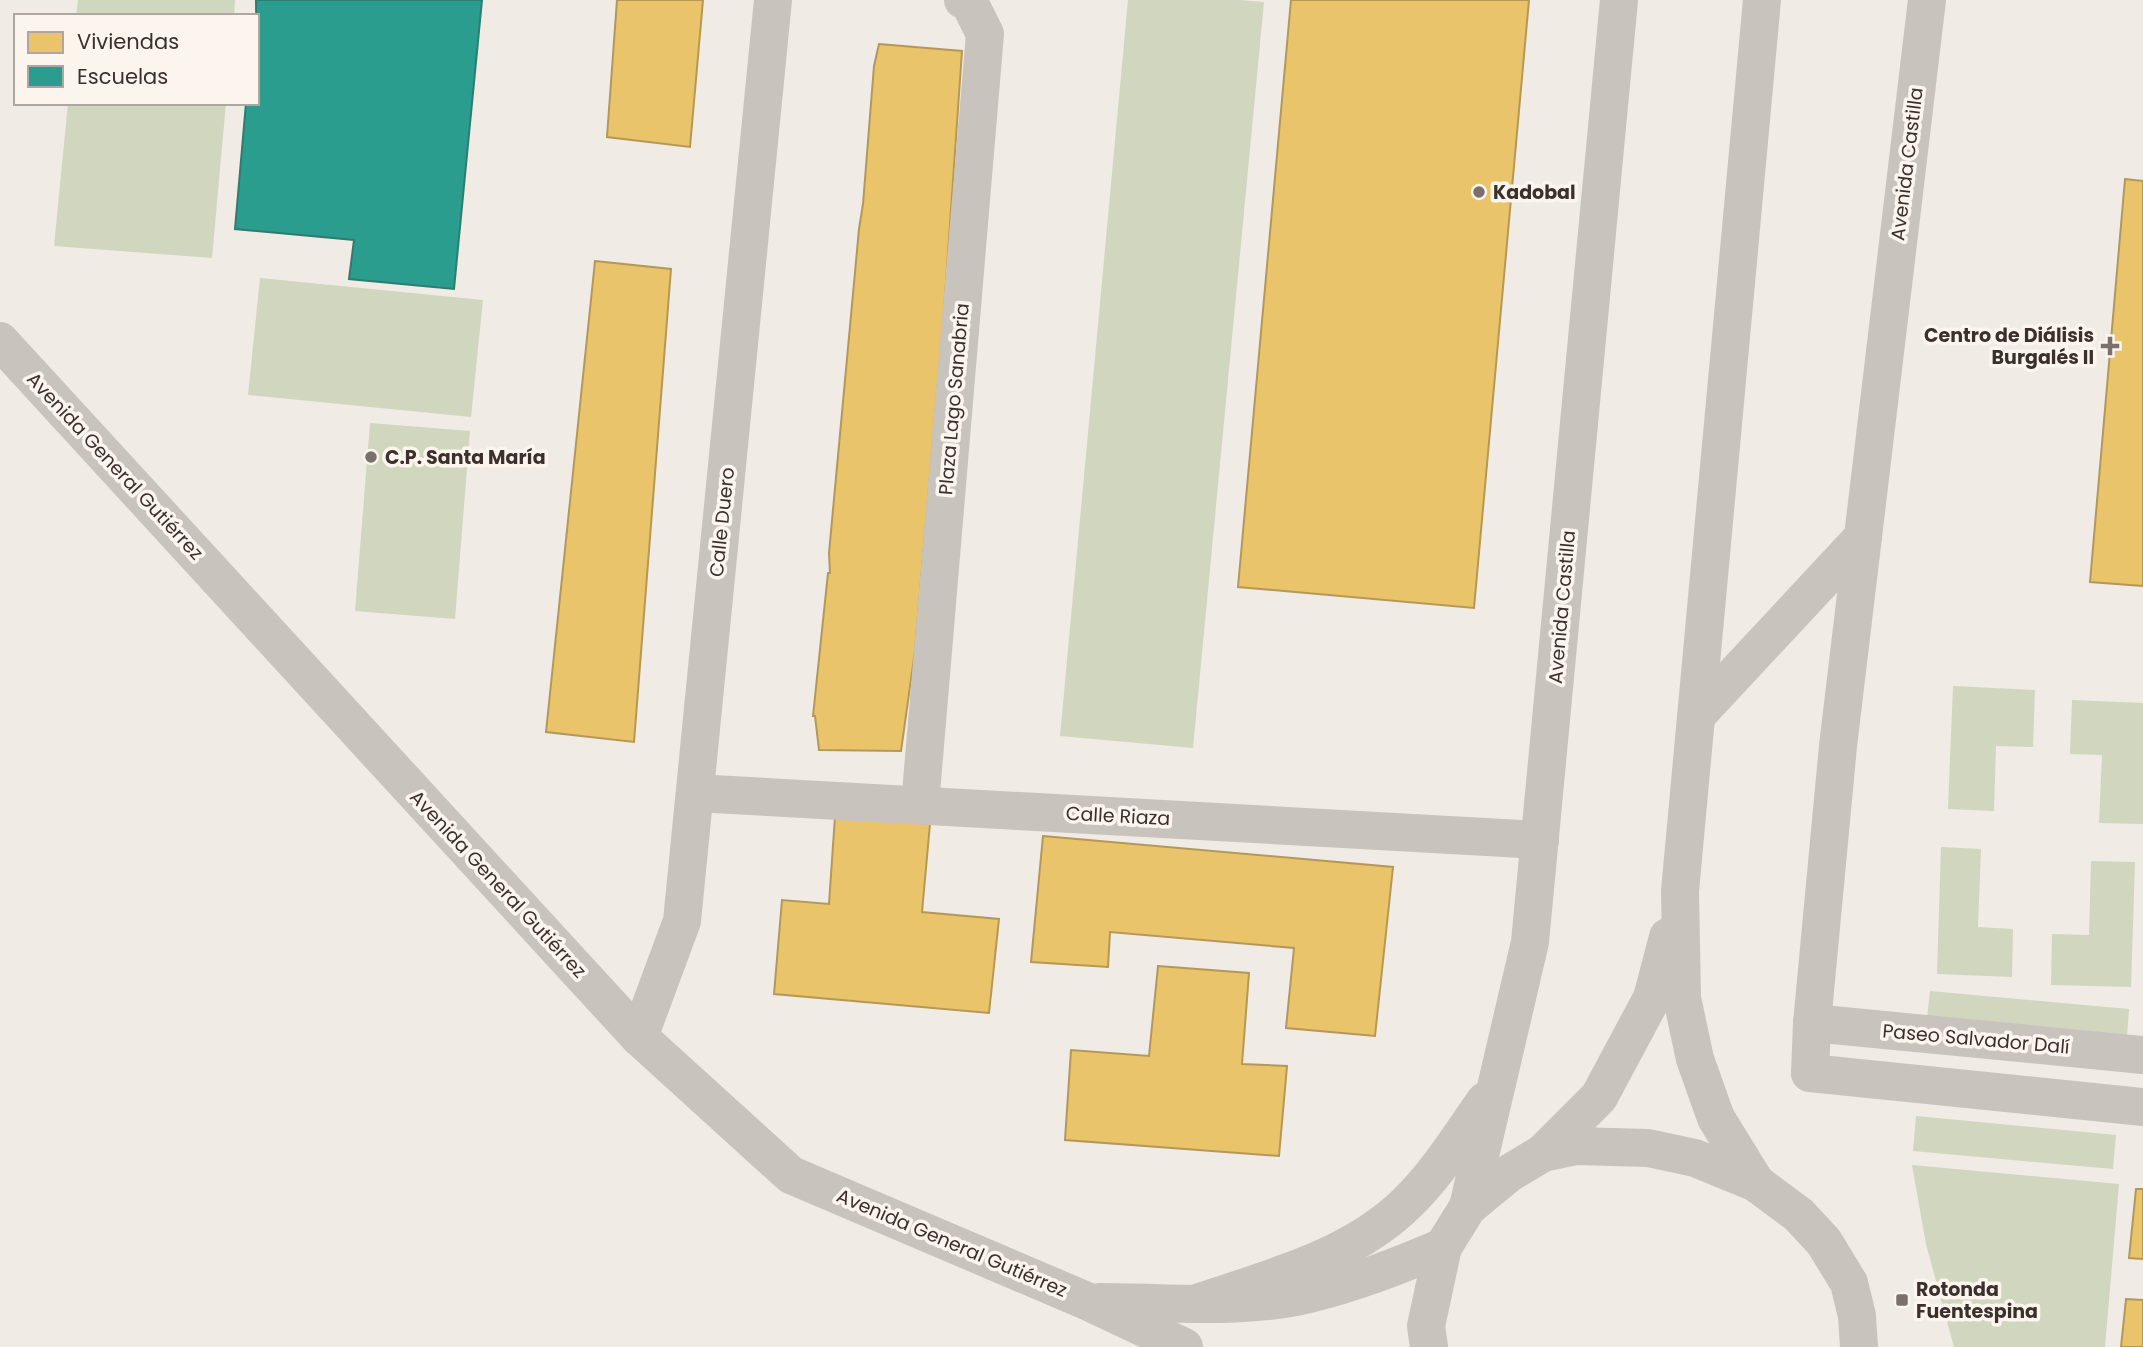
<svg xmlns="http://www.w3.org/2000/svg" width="2143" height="1347" viewBox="0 0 2143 1347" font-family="Poppins,sans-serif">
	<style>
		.green { fill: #d1d6bf }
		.homes { fill: #e9c46a; stroke: #b59857; stroke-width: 2 }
		.schools { fill: #2a9d8f; stroke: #2f7c71; stroke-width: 2 }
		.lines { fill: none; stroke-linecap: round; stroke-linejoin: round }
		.pedestrian { stroke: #c9c3be; stroke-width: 38 }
		.minor { stroke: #c9c3be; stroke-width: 38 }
		.tertiary { stroke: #c9c3be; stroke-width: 38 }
		.poi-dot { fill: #7a716c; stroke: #fbf5ee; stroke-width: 2.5 }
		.labels { text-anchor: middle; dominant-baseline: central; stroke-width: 7; stroke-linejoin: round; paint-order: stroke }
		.street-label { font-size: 19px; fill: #3b302b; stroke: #fbf5ee }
		.poi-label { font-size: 19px; font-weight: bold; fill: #3b302b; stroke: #fbf5ee; text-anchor: start }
	</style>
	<rect width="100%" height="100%" fill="#f0ebe5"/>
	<g class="green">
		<path d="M78 0H235L234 16H76Z"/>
		<path d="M1128 0H1240L1264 2 1193 748 1060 736Z"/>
		<path d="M68 103H226L212 258 54 246Z"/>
		<path d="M260 278 483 300 471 417 248 395Z"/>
		<path d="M370 423 470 431 455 619 355 611Z"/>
		<path d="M1953 686 2035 690 2033 747 1996 746 1994 811 1948 809Z"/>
		<path d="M2072 700 2143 703V824L2099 823 2102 755 2070 754Z"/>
		<path d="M1941 847 1981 849 1978 927 2013 929 2012 977 1937 974Z"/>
		<path d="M2091 861 2135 862 2131 987 2051 985 2052 934 2089 935Z"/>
		<path d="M1930 991 2129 1009 2127 1036 1927 1018Z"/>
		<path d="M1916 1116 2116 1135 2113 1169 1913 1151Z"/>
		<path d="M1912 1165 2119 1184 2105 1347H1954L1926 1244Z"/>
	</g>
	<g class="homes">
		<path d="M617 0H703L690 147 607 137Z"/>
		<path d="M1291 0H1529L1474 608 1238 587Z"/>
		<path d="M879 44 962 51 944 311 915 651 901 751 819 750 815 716H813L828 573H830L829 553 859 229 863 204 874 66Z"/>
		<path d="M2125 179 2143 181V586L2090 582Z"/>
		<path d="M595 261 671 269 634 742 546 732Z"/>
		<path d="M835 816 930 824 922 912 999 919 989 1013 774 994 782 900 829 904Z"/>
		<path d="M1043 836 1393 867 1375 1036 1286 1028 1294 948 1110 932 1108 967 1031 962Z"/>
		<path d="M1158 966 1249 973 1242 1064 1287 1066 1279 1156 1065 1140 1071 1050 1149 1056Z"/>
		<path d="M2136 1189H2143V1259L2129 1258Z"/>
		<path d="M2126 1299 2143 1300V1347H2121Z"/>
	</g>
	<path class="schools" d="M256 0H482L454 289 349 279 354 240 235 229 246 103H257Z"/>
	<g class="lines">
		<g class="pedestrian">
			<path d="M695 793 1540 840"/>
			<path d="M1812 1023 2143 1055"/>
			<path d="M1810 1073 2143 1107"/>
		</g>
		<g class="minor">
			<path d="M0 341 639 1037 791 1175 1089 1302 1184 1347"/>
			<path d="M1697 715 1863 537"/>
			<path d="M920 805 985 34 969 2 963 0"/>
			<path d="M639 1037 682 921 773 0"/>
			<path d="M1810 1073 1812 1023 1838 746 1927 0"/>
			<path d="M1468 1207 1530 942 1619 0"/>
			<path d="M1100 1302C1167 1302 1240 1310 1305 1295 1353 1284 1398 1266 1443 1247"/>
			<path d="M1197 1303C1270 1278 1351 1258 1407 1203 1438 1173 1461 1135 1485 1101"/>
		</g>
		<g class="tertiary">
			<path d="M1543 1153 1599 1097 1652 998 1668 937"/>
			<path d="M1756 1183 1716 1118 1695 1059 1682 998 1680 891 1762 0"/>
			<path d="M1429 1347 1426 1326 1443 1247 1468 1207 1508 1174 1543 1153 1576 1146 1648 1148 1695 1158 1756 1183 1799 1215 1824 1242 1849 1283 1857 1316 1859 1347"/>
		</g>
	</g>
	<g class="poi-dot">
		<circle cx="1479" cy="192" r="7"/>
		<path d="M2106.5 335.5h7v7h7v7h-7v7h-7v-7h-7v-7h7z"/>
		<circle cx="371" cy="457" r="7"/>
		<rect x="1895" y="1293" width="14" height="14" rx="3.5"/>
	</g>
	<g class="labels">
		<g class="street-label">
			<text transform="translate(1907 164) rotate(-83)">Avenida Castilla</text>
			<text transform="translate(954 399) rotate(-85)">Plaza Lago Sanabria</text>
			<text transform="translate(115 466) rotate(47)">Avenida General Gutiérrez</text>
			<text transform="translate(722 522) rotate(-84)">Calle Duero</text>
			<text transform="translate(1562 607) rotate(-85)">Avenida Castilla</text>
			<text transform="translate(1118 816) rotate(3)">Calle Riaza</text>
			<text transform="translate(498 884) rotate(47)">Avenida General Gutiérrez</text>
			<text transform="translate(1976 1039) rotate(5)">Paseo Salvador Dalí</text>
			<text transform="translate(952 1243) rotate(23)">Avenida General Gutiérrez</text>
		</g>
		<g class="poi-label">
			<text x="1493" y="192">Kadobal</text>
			<text x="2094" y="335" text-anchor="end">Centro de Diálisis<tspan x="2094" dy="22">Burgalés II</tspan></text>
			<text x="385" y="457">C.P. Santa María</text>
			<text x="1916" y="1289">Rotonda<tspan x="1916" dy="22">Fuentespina</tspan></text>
		</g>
	</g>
	<rect x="14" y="14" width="245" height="91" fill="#fbf5ee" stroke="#aea6a0" stroke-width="2"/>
	<rect x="28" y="32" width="35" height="21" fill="#e9c46a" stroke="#aea6a0" stroke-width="2"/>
	<text x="77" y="49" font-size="21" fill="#3b302b">Viviendas</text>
	<rect x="28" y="66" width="35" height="21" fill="#2a9d8f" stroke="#aea6a0" stroke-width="2"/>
	<text x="77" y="84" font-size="21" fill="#3b302b">Escuelas</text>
</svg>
